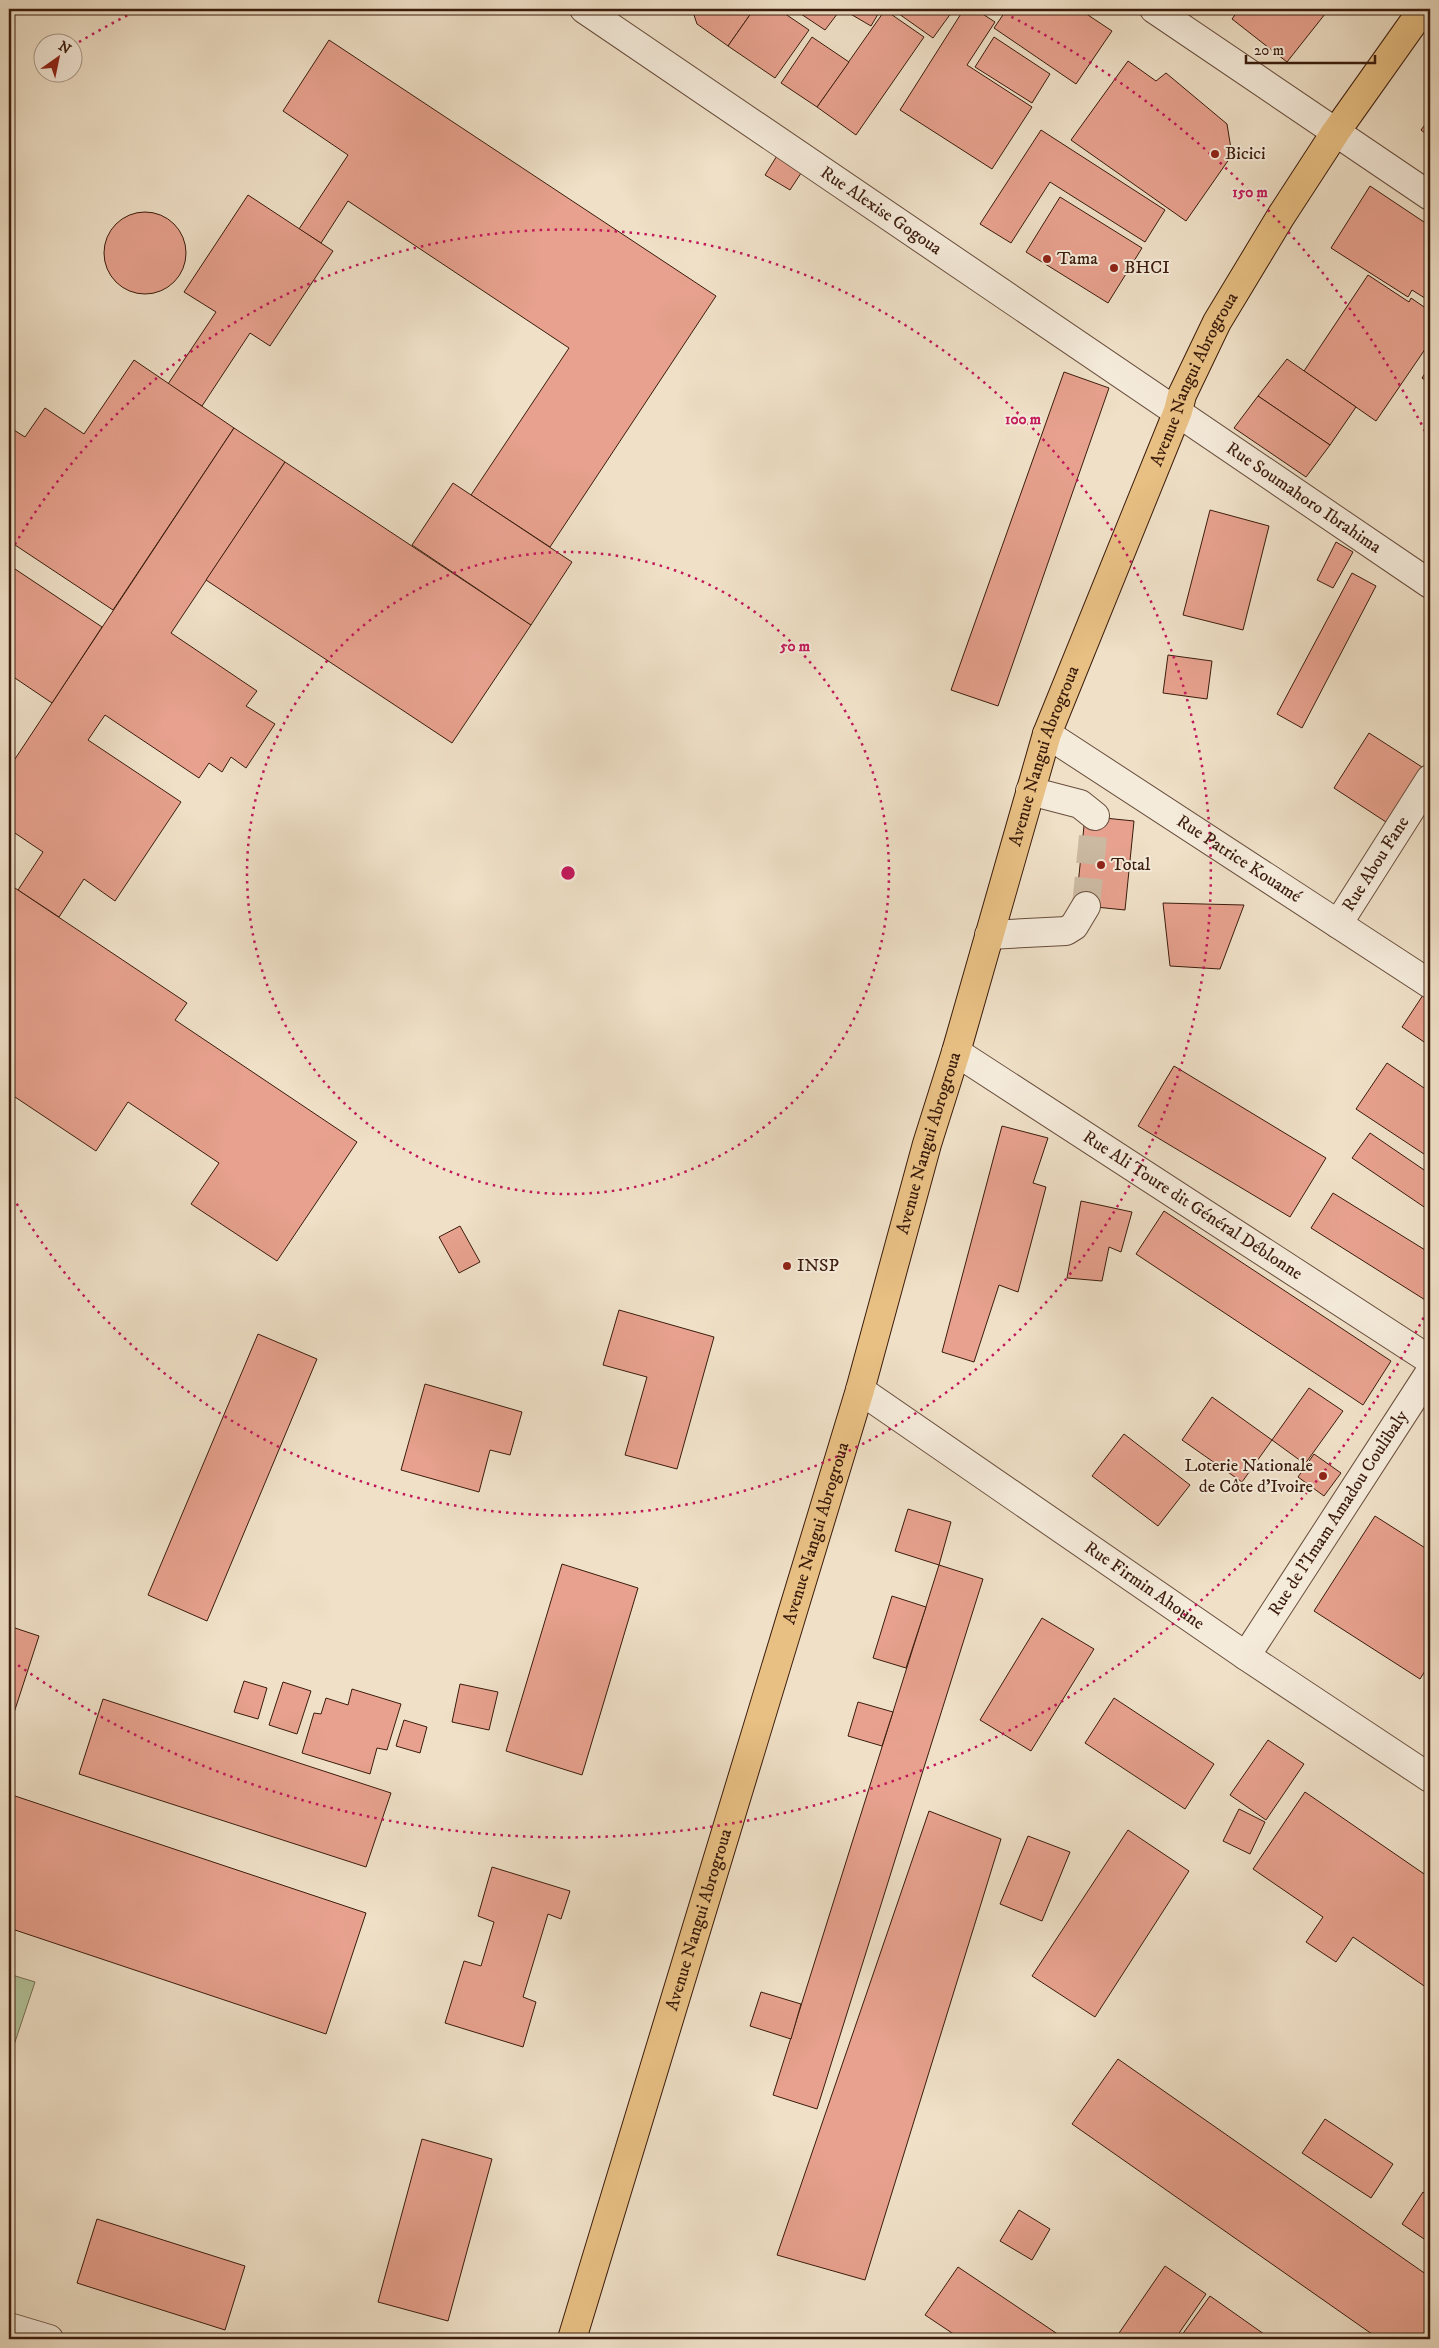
<svg xmlns="http://www.w3.org/2000/svg" width="1439" height="2348" viewBox="0 0 1439 2348" font-family="'IM FELL DW Pica',serif">
	<style>
		.green { fill: #b3c39a; stroke: #777053 }
		.building { fill: #e7a18e; stroke: #3b1c0c }
		.lines { fill: none; stroke-linecap: round; stroke-linejoin: round }
		.minor-tunnel { stroke: #cbb9a2; stroke-width: 28; stroke-dasharray: 28 14; stroke-linecap: butt }
		.minor-casing { stroke: #684d3b; stroke-width: 30 }
		.major-casing { stroke: #3b1c0c; stroke-width: 30 }
		.minor { stroke: #f5ebdb; stroke-width: 28 }
		.major { stroke: #e8c084; stroke-width: 28 }
		.ring { fill: none; stroke: #c2185b; stroke-width: 2.5; stroke-dasharray: 2.5 5 }
		.poi-dot { fill: #8f2418; stroke: #f5ebdb; stroke-width: 2 }
		.labels { text-anchor: middle; dominant-baseline: central; stroke-width: 4; stroke-linejoin: round; paint-order: stroke }
		.poi-label { font-size: 18px; fill: #3b1c0c; stroke: #f5ebdb; text-anchor: start }
		.street-label { font-size: 18px; fill: #3b1c0c; stroke: #f5ebdb }
		.centre { fill: #c2185b; stroke: #f5ebdb; stroke-width: 2.5 }
		.ring-label { font-size: 15px; text-anchor: middle; font-weight: bold; fill: #c2185b; stroke: #f5ebdb; stroke-width: 4; stroke-linejoin: round; paint-order: stroke }
	</style>
	<rect width="100%" height="100%" fill="#efe0c7"/>
	<filter id="stains"><feTurbulence type="fractalNoise" baseFrequency=".004" numOctaves="4"/><feColorMatrix values="0 0 0 0 .2 0 0 0 0 .09 0 0 0 0 .02 0 0 0 .5 -.17"/></filter>
	<radialGradient id="worn" r=".72"><stop offset=".6" stop-color="#630" stop-opacity="0"/><stop offset="1" stop-color="#630" stop-opacity=".3"/></radialGradient>
	<path class="green" d="M9 1974 35 1982 9 2060Z"/>
	<g class="building">
		<path d="M692 9H754L728 46 697 24Z"/>
		<path d="M754 9H778L809 30 775 78 728 46Z"/>
		<path d="M804 9H841L825 30 801 14Z"/>
		<path d="M842 9H881L871 26Z"/>
		<path d="M892 9H954L933 38Z"/>
		<path d="M964 9H975L995 22 967 65 1032 107 992 169 900 110Z"/>
		<path d="M1007 9H1079L1112 31 1076 84 994 28Z"/>
		<path d="M1239 9H1329L1287 62 1232 19Z"/>
		<path d="M885 10 924 37 856 135 817 107Z"/>
		<path d="M812 37 849 62 817 107 781 83Z"/>
		<path d="M994 37 1050 74 1032 103 975 67Z"/>
		<path d="M329 40 716 296 550 547 471 495 569 348 348 201 321 243 299 229 348 155 283 111Z"/>
		<path d="M1128 61 1156 81 1166 73 1227 124 1232 155 1186 221 1071 140Z"/>
		<path d="M1430 118V137L1421 130Z"/>
		<path d="M1041 130 1165 210 1145 242 1050 182 1011 243 980 224Z"/>
		<path d="M780 151 805 167 790 190 765 175Z"/>
		<path d="M1370 186 1430 226V296L1428 300 1412 290 1408 297 1331 248Z"/>
		<path d="M248 195 333 251 270 346 250 333 202 406 168 384 216 312 184 292Z"/>
		<path d="M1060 197 1142 248 1108 303 1026 252Z"/>
		<circle cx="145" cy="253" r="41"/>
		<path d="M1368 275 1409 302 1411 298 1427 309 1430 305V342L1376 421 1304 371Z"/>
		<path d="M1287 359 1356 407 1330 445 1258 396Z"/>
		<path d="M134 360 234 428 113 610 9 541V427L25 437 45 408 84 434Z"/>
		<path d="M1430 366V383L1422 378Z"/>
		<path d="M1064 372 1109 388 998 706 951 690Z"/>
		<path d="M1258 396 1330 445 1306 477 1234 428Z"/>
		<path d="M234 428 285 462 171 633 257 691 246 706 275 724 246 768 231 757 222 772 209 763 199 778 105 715 88 740 181 802 115 901 84 879 59 917 18 890 43 852 9 829V768Z"/>
		<path d="M285 462 531 625 452 743 206 580Z"/>
		<path d="M453 483 572 562 531 625 412 545Z"/>
		<path d="M1210 510 1269 526 1243 630 1183 615Z"/>
		<path d="M1336 542 1353 552 1333 588 1317 580Z"/>
		<path d="M9 565 102 627 52 703 9 674Z"/>
		<path d="M1352 573 1376 586 1302 728 1277 714Z"/>
		<path d="M1168 655 1212 661 1207 699 1163 693Z"/>
		<path d="M1369 733 1422 767 1386 822 1334 788Z"/>
		<path d="M1085 816 1134 821 1125 910 1076 905Z"/>
		<path d="M9 884 187 1003 175 1020 357 1142 277 1261 191 1204 219 1163 128 1102 96 1151 9 1093Z"/>
		<path d="M1163 903 1244 905 1220 969 1170 966Z"/>
		<path d="M1427 989 1430 991V1046L1402 1027Z"/>
		<path d="M1387 1063 1430 1092V1158L1356 1109Z"/>
		<path d="M1174 1066 1326 1158 1290 1217 1138 1126Z"/>
		<path d="M1002 1126 1048 1138 1033 1183 1046 1187 1018 1292 999 1285 974 1362 942 1352Z"/>
		<path d="M1370 1133 1430 1174V1211L1352 1158Z"/>
		<path d="M1333 1193 1430 1253V1303L1311 1228Z"/>
		<path d="M1081 1201 1132 1212 1121 1252 1109 1247 1102 1281 1067 1278Z"/>
		<path d="M1164 1211 1391 1361 1363 1405 1136 1254Z"/>
		<path d="M460 1226 480 1262 459 1273 439 1237Z"/>
		<path d="M619 1310 714 1337 677 1469 625 1455 647 1377 603 1365Z"/>
		<path d="M258 1334 317 1359 207 1621 148 1595Z"/>
		<path d="M425 1384 522 1412 510 1455 490 1450 479 1492 401 1470Z"/>
		<path d="M1309 1388 1343 1411 1305 1464 1272 1440Z"/>
		<path d="M1212 1397 1272 1440 1242 1482 1182 1440Z"/>
		<path d="M1124 1434 1190 1485 1158 1526 1092 1476Z"/>
		<path d="M1314 1454 1341 1473 1324 1496 1298 1477Z"/>
		<path d="M908 1509 951 1522 939 1565 895 1551Z"/>
		<path d="M1375 1516 1430 1551V1663L1420 1679 1314 1611Z"/>
		<path d="M562 1564 638 1588 582 1775 506 1751Z"/>
		<path d="M939 1565 983 1579 817 2109 773 2095Z"/>
		<path d="M892 1596 926 1607 906 1668 873 1658Z"/>
		<path d="M1042 1618 1094 1649 1031 1751 980 1720Z"/>
		<path d="M9 1626 39 1636 9 1728Z"/>
		<path d="M244 1681 267 1688 258 1719 234 1712Z"/>
		<path d="M283 1682 311 1691 297 1734 269 1725Z"/>
		<path d="M460 1684 498 1692 489 1730 452 1722Z"/>
		<path d="M352 1689 401 1704 387 1750 377 1748 370 1774 302 1753 314 1713 321 1714 326 1698 348 1705Z"/>
		<path d="M1114 1698 1214 1764 1185 1809 1085 1743Z"/>
		<path d="M103 1699 391 1793 366 1867 79 1774Z"/>
		<path d="M858 1702 893 1712 882 1746 848 1736Z"/>
		<path d="M404 1720 427 1727 420 1753 396 1746Z"/>
		<path d="M1268 1740 1304 1764 1266 1820 1230 1795Z"/>
		<path d="M1305 1792 1430 1878V1990L1353 1937 1336 1962 1306 1942 1323 1917 1253 1869Z"/>
		<path d="M9 1794 366 1913 326 2034 9 1928Z"/>
		<path d="M1239 1809 1265 1822 1250 1854 1223 1841Z"/>
		<path d="M929 1811 1001 1839 865 2280 777 2255Z"/>
		<path d="M1128 1830 1189 1871 1095 2017 1032 1976Z"/>
		<path d="M1028 1836 1070 1852 1042 1921 1000 1904Z"/>
		<path d="M492 1867 570 1891 561 1919 548 1914 523 1997 536 2002 523 2047 445 2023 464 1961 481 1966 494 1922 478 1916Z"/>
		<path d="M761 1992 801 2004 791 2039 750 2026Z"/>
		<path d="M1118 2059 1430 2277V2339H1379L1072 2124Z"/>
		<path d="M1325 2119 1393 2164 1371 2198 1302 2153Z"/>
		<path d="M422 2139 492 2159 448 2321 378 2302Z"/>
		<path d="M1423 2192 1430 2197V2243L1402 2224Z"/>
		<path d="M1019 2210 1050 2229 1032 2260 1000 2241Z"/>
		<path d="M97 2219 245 2266 225 2330 77 2283Z"/>
		<path d="M1165 2266 1206 2294 1175 2339H1115Z"/>
		<path d="M958 2267 1065 2339H961L925 2315Z"/>
		<path d="M1210 2296 1271 2339H1179Z"/>
	</g>
	<g class="lines">
		<path class="minor-tunnel" d="M1086 906 1095 816"/>
		<defs>
			<g id="minor">
				<path id="s1" d="M584 9 1430 584"/>
				<path d="M1154 9 1430 196"/>
				<path id="s2" d="M1047 734 1430 984"/>
				<path d="M1030 791 1080 804 1095 816"/>
				<path id="s3" d="M1338 924 1430 779"/>
				<path d="M989 935 1066 931 1074 926 1086 906"/>
				<path id="s4" d="M956 1052 1430 1360"/>
				<path id="s5" d="M860 1390 1246 1656 1430 1778"/>
				<path id="s6" d="M1246 1656 1430 1372"/>
				<path d="M9 2327 49 2339"/>
			</g>
			<g id="major">
				<path id="s7" d="M572 2339 860 1390 927 1144 956 1052 1047 734 1178 411 1182 395 1217 322 1281 216 1335 133 1423 9"/>
			</g>
		</defs>
		<use href="#minor" class="minor-casing"/>
		<use href="#major" class="major-casing"/>
		<use href="#minor" class="minor"/>
		<use href="#major" class="major"/>
	</g>
	<g class="ring">
		<circle cx="568" cy="873" r="321"/>
		<path d="M11 551A643 643 0 1 1 11 1194"/>
		<path d="M1427 1311A964 964 0 0 1 15 1663M79 42A964 964 0 0 1 138 10M998 10A964 964 0 0 1 1427 435"/>
	</g>
	<g class="poi-dot">
		<circle cx="1215" cy="154" r="5"/>
		<circle cx="1047" cy="259" r="5"/>
		<circle cx="1114" cy="268" r="5"/>
		<circle cx="1101" cy="865" r="5"/>
		<circle cx="787" cy="1266" r="5"/>
		<circle cx="1323" cy="1476" r="5"/>
	</g>
	<g class="labels">
		<g class="poi-label">
			<text x="1225" y="154">Bicici</text>
			<text x="1057" y="259">Tama</text>
			<text x="1124" y="268">BHCI</text>
			<text x="1111" y="865">Total</text>
			<text x="797" y="1266">INSP</text>
			<text x="1313" y="1466" text-anchor="end">Loterie Nationale<tspan x="1313" dy="21">de Côte d'Ivoire</tspan></text>
		</g>
		<g class="street-label">
			<text stroke="none"><textPath href="#s1" startOffset="359">Rue Alexise Gogoua</textPath></text>
			<text stroke="none"><textPath href="#s7" startOffset="2058">Avenue Nangui Abrogroua</textPath></text>
			<text stroke="none"><textPath href="#s1" startOffset="870">Rue Soumahoro Ibrahima</textPath></text>
			<text stroke="none"><textPath href="#s7" startOffset="1652">Avenue Nangui Abrogroua</textPath></text>
			<text stroke="none"><textPath href="#s2" startOffset="229">Rue Patrice Kouamé</textPath></text>
			<text stroke="none"><textPath href="#s3" startOffset="71">Rue Abou Fane</textPath></text>
			<text stroke="none"><textPath href="#s7" startOffset="1248">Avenue Nangui Abrogroua</textPath></text>
			<text stroke="none"><textPath href="#s4" startOffset="282">Rue Ali Toure dit Général Déblonne</textPath></text>
			<text stroke="none"><textPath href="#s6" startOffset="170">Rue de l'Imam Amadou Coulibaly</textPath></text>
			<text stroke="none"><textPath href="#s7" startOffset="842">Avenue Nangui Abrogroua</textPath></text>
			<text stroke="none"><textPath href="#s5" startOffset="345">Rue Firmin Ahoune</textPath></text>
			<text stroke="none"><textPath href="#s7" startOffset="438">Avenue Nangui Abrogroua</textPath></text>
		</g>
	</g>
	<circle cx="568" cy="873" r="8" class="centre"/>
	<g class="ring-label">
		<text x="1250" y="197">150 m</text>
		<text x="1023" y="424">100 m</text>
		<text x="795" y="651">50 m</text>
	</g>
	<rect width="1439" height="2348" fill="none" stroke="#efe0c7" stroke-width="30"/>
	<rect x="10" y="10" width="1419" height="2328" fill="none" stroke="#3b1c0c" stroke-width="2.5"/>
	<rect x="15" y="15" width="1409" height="2318" fill="none" stroke="#3b1c0c"/>
	<g transform="translate(58 58) rotate(33)"><circle r="24" fill="#f5ebdb" stroke="#ab9888"/>
	<path d="M0-4L9 19L0 12L-9 19Z" fill="#8f2418"/>
	<text y="-8" font-size="14" font-weight="bold" text-anchor="middle" fill="#3b1c0c">N</text>
	</g>
	<path d="M1246 55v8h129v-8" fill="none" stroke="#3b1c0c" stroke-width="2.5"/>
	<text x="1254" y="55" font-size="15" fill="#3b1c0c" stroke="#f5ebdb" stroke-width="4" paint-order="stroke">20 m</text>
	<rect width="100%" height="100%" filter="url(#stains)"/>
	<rect width="100%" height="100%" fill="url(#worn)"/>
</svg>
